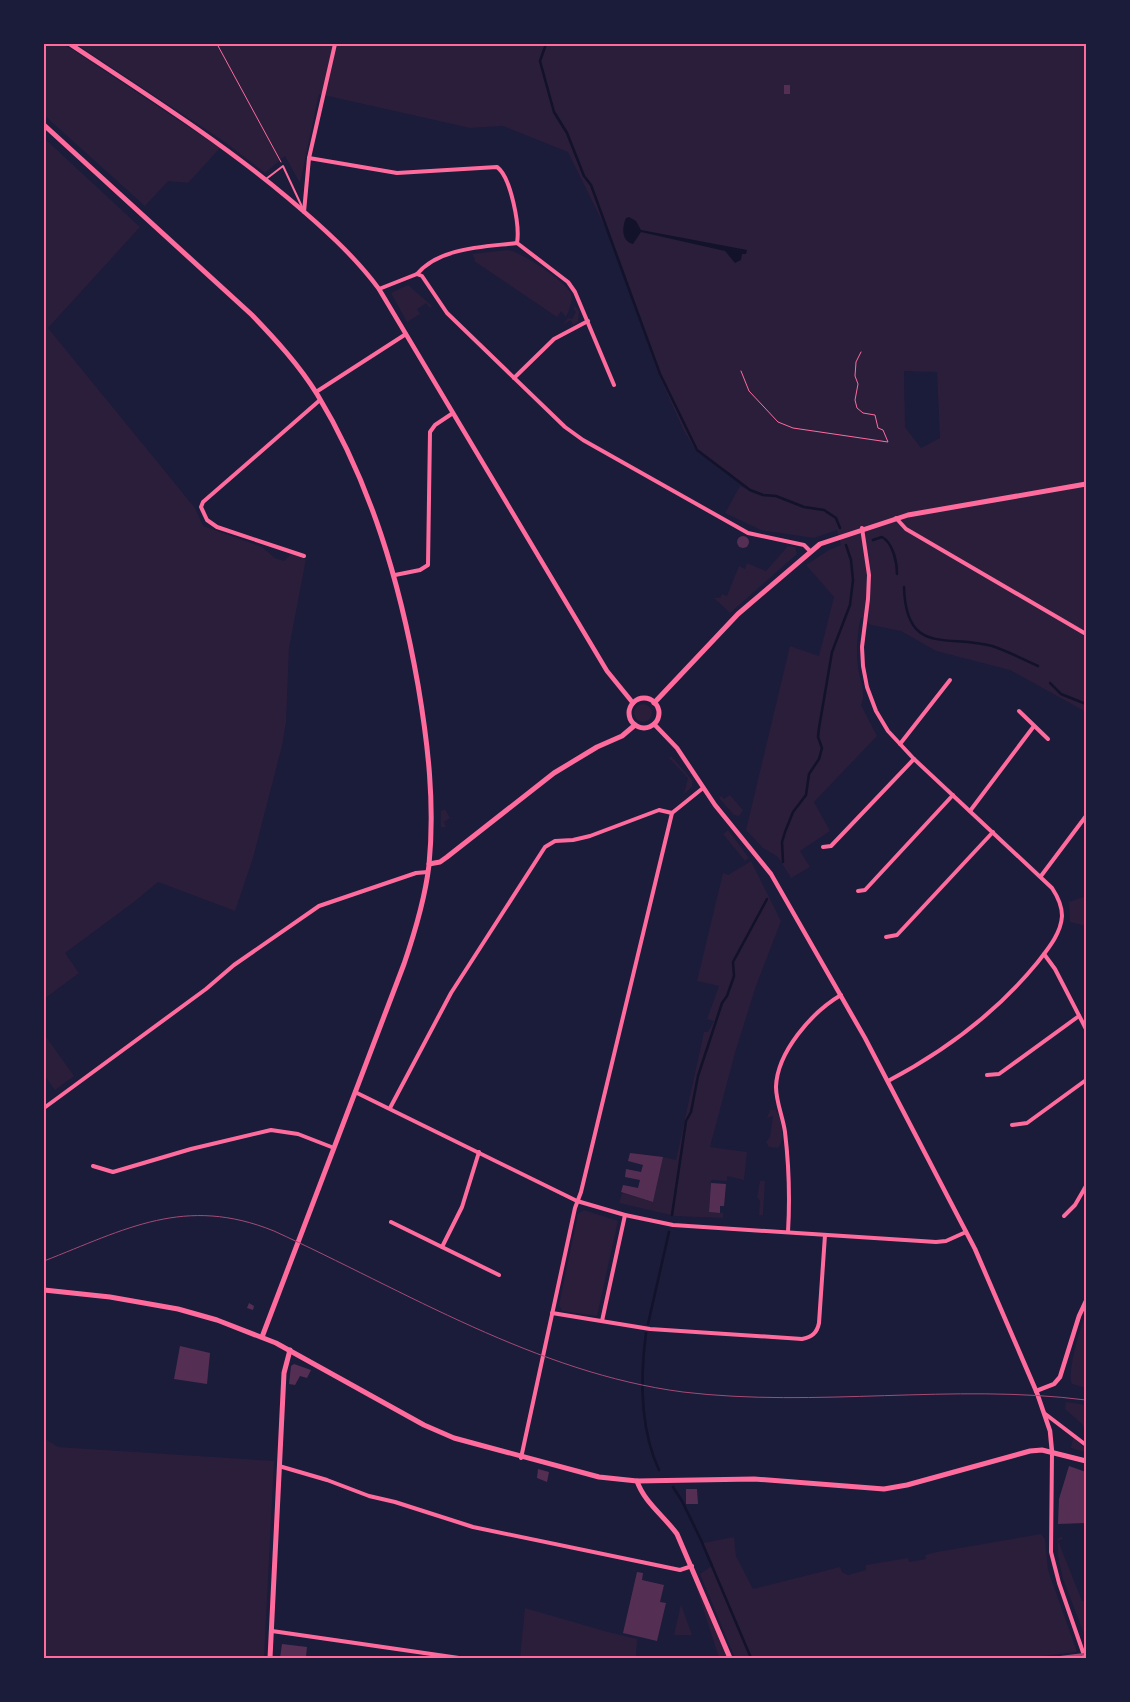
<svg xmlns="http://www.w3.org/2000/svg" width="1130" height="1702" viewBox="0 0 1130 1702" font-family="'Zilla Slab',serif">
	<style>
		.green { fill: #2a1e3b; fill-rule: evenodd }
		.water { fill: #12122b }
		.lines { fill: none; stroke-linecap: round; stroke-linejoin: round }
		.stream { stroke: #12122b; stroke-width: 2.5 }
		.building { fill: #542f53 }
		.path { stroke: #ff6b9d; stroke-width: 1 }
		.service { stroke: #ff6b9d; stroke-width: 2 }
		.minor { stroke: #ff6b9d; stroke-width: 4 }
		.tertiary { stroke: #ff6b9d; stroke-width: 4.5 }
		.secondary { stroke: #ff6b9d; stroke-width: 5 }
		.tram { stroke: #a44b75; stroke-width: 1 }
		.rail { stroke: #a44b75; stroke-width: 2.5 }
		.neatline { fill: none; stroke: #ff6b9d; stroke-width: 2 }
	</style>
	<rect width="100%" height="100%" fill="#1b1b3a"/>
	<g class="green">
		<path d="M44 44H62L73 50 220 148 188 183 168 181 145 206 44 115Z"/>
		<path d="M76 44H1086V712L1010 670 936 651 901 631 871 625 861 617C857 633 856 650 858 666 859 680 867 693 861 705L877 736 814 802 830 831 800 851 810 867 791 878 778 857 763 848 746 830 790 646 819 656 834 597 806 565 829 550 841 545 837 530 814 538 761 530 725 513 740 486 746 489 731 474 696 451 683 429 657 371 609 235 568 152 503 126 470 128 319 94 300 183 285 156 265 173 225 142ZM904 371 937 372 940 438 921 448 905 427Z"/>
		<path d="M44 138 140 227 48 328 195 508 203 526 262 547 275 558 284 561 291 554 306 559 289 648 286 722 282 746 253 858 235 911 158 882 134 902 65 953 79 973 44 999Z"/>
		<path d="M508 250C520 251 567 282 571 294 573 302 569 310 566 317L561 311 557 317 474 261 475 259 472 254Z"/>
		<path d="M408 285 432 306 430 308 426 303 417 309 420 314 407 322 391 293Z"/>
		<path d="M575 306 579 312 578 322 573 325 571 320 562 325 568 318 572 319 576 312 574 309Z"/>
		<path d="M788 546 795 547 797 554 730 613 714 598H720L722 594 727 596 739 566 745 569 747 563 766 571Z"/>
		<circle cx="643" cy="713" r="9"/>
		<path d="M671 756 692 780V787L684 794 688 778 669 758Z"/>
		<path d="M730 795 743 810 739 816 734 815 719 798 721 796 724 799Z"/>
		<path d="M445 809 450 818 444 822 446 827H441V811Z"/>
		<path d="M728 830 749 858 745 861 723 834Z"/>
		<path d="M751 861 781 921 756 986 735 1053 710 1147 747 1152 744 1180 727 1176V1181L711 1180 709 1212 723 1213V1218L675 1216 619 1203 622 1193 653 1202 663 1157 676 1160 704 1032H708L714 1021 707 1019 719 986 697 981 723 873 728 875Z"/>
		<path d="M1086 896V926L1070 922 1069 902Z"/>
		<path d="M44 1034 74 1076 55 1090 44 1075Z"/>
		<path d="M770 1110H776C781 1118 786 1140 778 1148L769 1147 766 1142 770 1137 773 1116 767 1118Z"/>
		<path d="M760 1181H765L763 1215H759L760 1201 757 1197Z"/>
		<path d="M584 1210 618 1221 597 1316 562 1311 559 1305 578 1214Z"/>
		<path d="M1086 1313V1388L1072 1384C1066 1374 1081 1325 1086 1313Z"/>
		<path d="M1066 1402 1086 1405V1434L1082 1424 1065 1409Z"/>
		<path d="M44 1438 58 1447 274 1461 264 1658H44Z"/>
		<path d="M1073 1438 1086 1449V1452L1071 1448Z"/>
		<path d="M1041 1534 1045 1539 1048 1570 1077 1652 1026 1658H735L700 1574 713 1565 703 1543 734 1537 736 1556 753 1589 840 1567 842 1572 848 1575 866 1570V1565L908 1558 909 1562 926 1559 925 1555 937 1552Z"/>
		<path d="M1061 1537 1064 1538 1058 1541 1082 1601 1086 1600V1639L1063 1579 1058 1556V1538Z"/>
		<path d="M694 1580 727 1658H719Z"/>
		<path d="M681 1604 692 1635H674Z"/>
		<path d="M525 1608 608 1632 637 1639 636 1658H520Z"/>
	</g>
	<path class="water" d="M629 217 636 221 641 230 747 250 746 254H742L741 260 735 263 725 251 641 232 633 244C621 241 622 227 626 218Z"/>
	<g class="lines">
		<g class="stream">
			<path d="M546 44 540 61 554 112 567 133 584 176 591 185 660 374 697 450 750 490 763 495 776 496 804 507 824 510 836 518 840 528"/>
			<path d="M873 540 882 537C893 543 897 562 897 574"/>
			<path d="M904 587C906 656 946 634 992 646 1007 651 1023 659 1038 666"/>
			<path d="M1050 683 1061 694 1086 704"/>
			<path d="M783 862 782 842 785 832 793 812 806 795 809 774 819 759 822 748 818 737 819 728 832 652 850 605 853 580 851 560 846 545"/>
			<path d="M672 1215 686 1121 691 1112 698 1076 722 1003 727 996 734 976 733 962 767 899"/>
			<path d="M648 1324 669 1232"/>
			<path d="M646 1333C640 1378 640 1429 659 1470"/>
			<path d="M673 1487 682 1501 701 1540 751 1658"/>
		</g>
	</g>
	<g class="building">
		<rect x="784" y="85" width="6" height="9"/>
		<circle cx="743" cy="542" r="6"/>
		<path d="M630 1153 663 1157 653 1202 621 1192 623 1185 638 1188 640 1180 625 1177 626 1169 641 1172 643 1165 628 1161Z"/>
		<path d="M711 1183 726 1184 724 1206H720V1213L709 1212Z"/>
		<path d="M249 1303 254 1306 253 1310 247 1308Z"/>
		<path d="M180 1346 210 1353 207 1384 174 1379Z"/>
		<path d="M294 1364 311 1370 307 1378 300 1376 295 1385 289 1384 291 1366Z"/>
		<path d="M1069 1466 1086 1472V1523L1058 1524 1059 1499Z"/>
		<path d="M538 1469 549 1472 547 1482 537 1478Z"/>
		<path d="M686 1489H697L698 1504H686Z"/>
		<path d="M637 1572 643 1573 642 1580 664 1585 660 1602 666 1603 657 1641 623 1633Z"/>
		<path d="M282 1644 307 1647 306 1657 280 1658Z"/>
	</g>
	<g class="lines">
		<g class="path">
			<path d="M217 44 281 162"/>
			<path d="M741 371 749 391 778 422 793 428 888 442 883 430 878 428 875 415 863 413 857 408 855 400 858 384 855 376 856 362 861 352"/>
		</g>
		<path class="service" d="M266 179 283 166 303 209"/>
		<g class="minor">
			<path d="M309 158 397 173 497 167C511 177 520 226 517 243"/>
			<path d="M304 212 309 158 335 44"/>
			<path d="M417 274C440 247 484 247 517 243L568 282 575 292 614 385"/>
			<path d="M379 289 417 274 422 276 447 313 565 427 583 440 748 533 804 545 810 551"/>
			<path d="M514 378 554 339 588 321"/>
			<path d="M316 392 406 334"/>
			<path d="M896 518 906 529 1086 634"/>
			<path d="M862 528 869 575 868 599 862 647 863 666 867 687 876 711 888 731 914 759 1052 888C1058 897 1062 905 1062 916 1061 934 1047 950 1037 963 996 1013 945 1051 888 1081"/>
			<path d="M304 556 217 527 207 520 201 507 203 502 320 400"/>
			<path d="M395 575 420 570 428 565 430 432 435 425 453 413"/>
			<path d="M1019 711 1048 739"/>
			<path d="M900 744 950 680"/>
			<path d="M970 811 1034 726"/>
			<path d="M823 847 831 846 914 759"/>
			<path d="M1041 876 1086 816"/>
			<path d="M858 891 865 890 953 795"/>
			<path d="M886 937 897 935 993 832"/>
			<path d="M1044 954 1055 969 1086 1029"/>
			<path d="M987 1075 999 1074 1079 1016"/>
			<path d="M355 1092 577 1201 625 1215 673 1225 936 1242 946 1241 966 1232"/>
			<path d="M44 1108 206 989 234 965 319 906 416 873 428 872"/>
			<path d="M390 1108 451 993 545 847 555 841 573 840 590 836 659 810 672 813 703 788"/>
			<path d="M1012 1125 1027 1123 1086 1080"/>
			<path d="M93 1166 113 1172 191 1149 271 1130 298 1134 334 1148"/>
			<path d="M1064 1216 1075 1205 1086 1186"/>
			<path d="M391 1222 499 1275"/>
			<path d="M788 1232C790 1199 789 1166 785 1132 783 1117 776 1102 776 1087 777 1052 812 1012 841 995"/>
			<path d="M442 1247 462 1207 479 1152"/>
			<path d="M552 1313 650 1329 802 1339C812 1337 817 1333 819 1323L825 1235"/>
			<path d="M602 1321 625 1215"/>
			<path d="M1044 1413 1086 1445"/>
			<path d="M1052 1452 1051 1552 1059 1583 1085 1658"/>
			<path d="M521 1458 575 1208 581 1192 672 813"/>
			<path d="M279 1466 327 1480 369 1496 395 1502 473 1527 680 1570 692 1566"/>
			<path d="M272 1631 459 1658"/>
		</g>
		<g class="tertiary">
			<path d="M70 44C144 93 219 140 288 198 320 225 354 255 379 289L607 671 633 703"/>
			<path d="M654 724 677 748 715 805 771 874 865 1038 975 1249 1037 1393 1050 1431 1052 1452"/>
			<path d="M1036 1391 1054 1384 1060 1377 1079 1316 1086 1301"/>
		</g>
		<g class="secondary">
			<path d="M44 125 252 315C276 340 299 365 317 394 371 483 400 583 418 685 428 744 435 804 429 865 425 899 415 932 404 964L262 1337"/>
			<circle cx="644" cy="713" r="15"/>
			<path d="M654 703 738 614 820 544 908 515 1086 484"/>
			<path d="M429 864 440 862 447 857 554 773 597 747 622 736 635 725"/>
			<path d="M44 1290 110 1297 178 1309 217 1320 276 1343 424 1425 454 1438 599 1477 637 1481 754 1479 884 1489 907 1485 1030 1451 1042 1450 1086 1461"/>
			<path d="M637 1481C644 1502 664 1516 677 1534L730 1658"/>
			<path d="M270 1658 284 1373 290 1350"/>
		</g>
		<path class="tram" d="M44 1261C126 1229 185 1195 274 1231 405 1291 537 1373 683 1392 816 1408 953 1383 1086 1400"/>
		<path class="rail" d="M1054 1658 1086 1654"/>
	</g>
	<rect width="1130" height="1702" fill="none" stroke="#1b1b3a" stroke-width="90"/>
	<rect x="45" y="45" width="1040" height="1612" class="neatline"/>
</svg>
